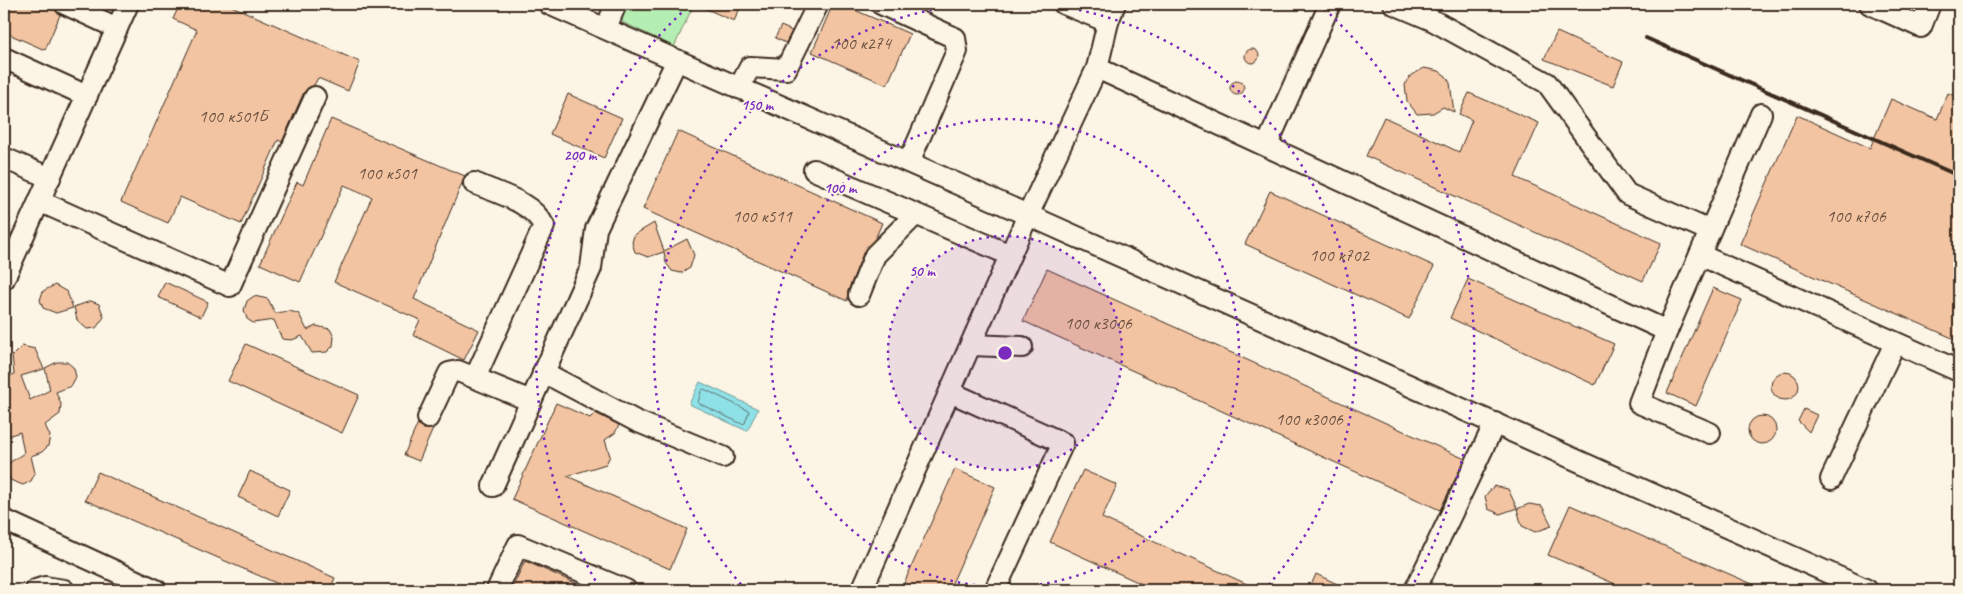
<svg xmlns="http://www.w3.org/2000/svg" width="1963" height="594" viewBox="0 0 1963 594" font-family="Caveat,sans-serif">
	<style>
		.green { fill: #b4eeb2; stroke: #788c68 }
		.water { fill: #8fe1e8; stroke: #6d9897 }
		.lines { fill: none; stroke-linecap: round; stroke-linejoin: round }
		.shore { stroke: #5d736f; stroke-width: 1 }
		.building { fill: #f3c4a2; stroke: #3b2a1e }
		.minor-casing { stroke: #3b2a1e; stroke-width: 24 }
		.minor { stroke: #fcf5e5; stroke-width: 20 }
		.rail { stroke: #3b2a1e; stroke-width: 4 }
		.ring { fill: none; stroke: #7b2cbf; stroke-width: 2.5; stroke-dasharray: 2.5 5 }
		.labels { text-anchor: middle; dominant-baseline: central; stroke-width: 4; stroke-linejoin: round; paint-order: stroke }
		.number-label { font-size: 18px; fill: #69503f }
		.centre { fill: #7b2cbf; stroke: #fcf5e5; stroke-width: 2.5 }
		.ring-label { font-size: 15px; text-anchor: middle; font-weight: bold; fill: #7b2cbf; stroke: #fcf5e5; stroke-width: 4; stroke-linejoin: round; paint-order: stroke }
	</style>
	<rect width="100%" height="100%" fill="#fcf5e5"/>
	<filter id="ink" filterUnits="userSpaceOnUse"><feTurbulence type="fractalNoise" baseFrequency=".02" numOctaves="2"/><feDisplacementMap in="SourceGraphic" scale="10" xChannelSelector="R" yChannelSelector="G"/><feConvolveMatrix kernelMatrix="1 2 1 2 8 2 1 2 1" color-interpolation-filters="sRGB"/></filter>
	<g filter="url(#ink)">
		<path class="green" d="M624 4H694L674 47 622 22Z"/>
		<path class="water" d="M700 382 758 409 747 431 689 404Z"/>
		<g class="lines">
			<path class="shore" d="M704 389 749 411 745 423 742 424 698 403 701 391Z"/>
		</g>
		<g class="building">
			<path d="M4 4H45L54 8 60 15 45 50 4 32Z"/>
			<path d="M180 4H227L360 62 348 91 318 78 314 85 304 92 282 142 278 140 241 224 180 197 168 223 121 202 197 30 173 19Z"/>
			<path d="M695 4H742L734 21Z"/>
			<path d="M833 4H841L910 34 887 85 812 52Z"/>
			<path d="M781 26 792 31 786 43 775 38Z"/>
			<path d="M1557 32 1623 62 1613 86 1544 59Z"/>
			<circle cx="1252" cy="56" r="7"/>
			<path d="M1424 68 1439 71 1446 76 1450 83 1454 112 1443 107 1433 113 1417 114 1407 101 1405 85 1409 77Z"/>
			<circle cx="1237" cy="88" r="7"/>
			<path d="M1469 93 1539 123 1515 177 1661 243 1643 281 1366 156 1384 117 1459 152 1472 120 1459 114Z"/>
			<path d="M1948 93 1959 98V341L1740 244 1797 115 1870 148 1891 99 1937 119Z"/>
			<path d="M568 94 622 118 604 158 550 134Z"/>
			<path d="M331 119 465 176 414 299 479 330 464 360 413 335 420 320 334 282 372 197 344 185 300 282 260 264 297 182 303 185Z"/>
			<path d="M678 131 882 223 875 239 864 251 848 291 847 301 643 209Z"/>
			<path d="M1270 191 1434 266 1409 319 1245 244Z"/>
			<path d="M654 223 664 251 687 239 694 255 690 268 681 273 672 271 666 263 664 252 648 257 635 252 632 243 634 235Z"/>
			<path d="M1047 269 1465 459 1440 510 1023 321Z"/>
			<path d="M1468 279 1614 344 1595 385 1450 318Z"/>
			<path d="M165 282 208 302 201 317 158 297Z"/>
			<path d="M55 285 67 292 73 308 56 313 43 308 40 300 43 291Z"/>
			<path d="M1713 288 1742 300 1696 406 1667 393Z"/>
			<path d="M254 296 268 299 275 313 290 311 299 314 307 330 316 326 330 329 334 337 333 346 327 352 312 353 302 336 292 340 282 339 274 320 253 323 247 319 244 310 247 301Z"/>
			<path d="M91 301 99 304 104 317 96 328 87 329 77 320 74 307Z"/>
			<path d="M246 344 359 395 342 433 228 381Z"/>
			<path d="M22 346 35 349 44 369 21 376 30 400 50 390 45 368 57 362H67L74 368 76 377 71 386 56 392 61 404 60 414 45 425 50 436 48 446 42 452 31 456 35 473 31 481 23 485 10 480 7 472 9 463 24 453 20 432 4 437V379L14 374 12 356Z"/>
			<circle cx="1785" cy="386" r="14"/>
			<path d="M556 403 590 418 595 413 619 425 615 433 605 440 610 456 606 464 567 476 687 529 670 569 512 499Z"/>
			<path d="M1804 409 1817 415 1809 432 1798 421Z"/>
			<circle cx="1762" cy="430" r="14"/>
			<path d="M418 423 423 429H433L419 461 404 455Z"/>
			<path d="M955 469 995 487 949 590H901Z"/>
			<path d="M1083 470 1117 485 1102 518 1260 590H1155L1050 542Z"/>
			<path d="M250 471 290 490 278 516 238 497Z"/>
			<path d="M98 472 335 578 330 590H292L85 500Z"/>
			<path d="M1494 486 1508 489 1517 508 1500 514 1488 509 1485 496Z"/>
			<path d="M1529 504 1542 506 1552 526 1535 532 1522 526 1517 509Z"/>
			<path d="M1570 505 1766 590H1629L1548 555Z"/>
			<path d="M525 561 591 590H511Z"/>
			<path d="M1316 574 1350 590H1309Z"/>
		</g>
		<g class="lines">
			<defs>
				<g id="minor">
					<path d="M65 4 117 28"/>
					<path d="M549 4 1028 215 1867 590"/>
					<path d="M881 4 955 38 957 51 909 162"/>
					<path d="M1064 4 1108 22"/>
					<path d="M1870 4 1921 27 1930 4"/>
					<path d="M606 28 616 4"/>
					<path d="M4 58 87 96"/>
					<path d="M1097 68 1667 331 1710 231 1627 194 1547 83 1432 20 1394 4"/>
					<path d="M739 88 750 67 786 69 818 4"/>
					<path d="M1267 145 1330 4"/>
					<path d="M4 158 50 178"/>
					<path d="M814 170 1010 255"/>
					<path d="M474 183C497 193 533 202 544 226L475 378"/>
					<path d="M39 201 230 286 315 97"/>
					<path d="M1710 231 1761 114"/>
					<path d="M1700 255 1959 371"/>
					<path d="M4 279 128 4"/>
					<path d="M859 295 875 255 915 215"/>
					<path d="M1667 331 1639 403 1710 433"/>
					<path d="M971 345 1022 347"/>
					<path d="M543 372 636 421 723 457"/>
					<path d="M950 392 1063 443 995 590"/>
					<path d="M428 418 449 373 458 371 531 401 591 268 596 229 677 60"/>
					<path d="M1831 479 1895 343"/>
					<path d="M493 486 531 401"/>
					<path d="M4 520 156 590"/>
					<path d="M36 590 45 587 64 590"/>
					<path d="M497 590 518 545 626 590"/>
					<path d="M862 590 1028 215 1097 68 1108 22 1115 4"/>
					<path d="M1415 590 1495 423"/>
				</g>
			</defs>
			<use href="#minor" class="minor-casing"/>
			<use href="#minor" class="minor"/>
			<path class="rail" d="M1646 38 1959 176"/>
		</g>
	</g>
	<circle cx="1005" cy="353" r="117" fill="#7b2cbf" fill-opacity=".12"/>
	<g class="ring">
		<circle cx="1005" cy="353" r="117"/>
		<circle cx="1005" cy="353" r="234"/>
		<path d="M746 590A351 351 0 0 1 968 4M1042 4A351 351 0 0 1 1264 590"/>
		<path d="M599 587A469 469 0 0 1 691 4M1319 4A469 469 0 0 1 1411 588"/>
	</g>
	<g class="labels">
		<g class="number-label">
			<text x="861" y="43">100 к274</text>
			<text x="233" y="116">100 к501Б</text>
			<text x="387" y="173">100 к501</text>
			<text x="762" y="216">100 к511</text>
			<text x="1856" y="216">100 к706</text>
			<text x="1339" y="255">100 к702</text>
			<text x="1098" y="323">100 к3006</text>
			<text x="1309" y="419">100 к3006</text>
		</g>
	</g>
	<circle cx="1005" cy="353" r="8" class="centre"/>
	<g class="ring-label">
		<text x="757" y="110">150 m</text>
		<text x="580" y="160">200 m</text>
		<text x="840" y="193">100 m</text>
		<text x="922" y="276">50 m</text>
	</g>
	<rect width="1963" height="594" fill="none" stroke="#fcf5e5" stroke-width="20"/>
	<rect x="10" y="10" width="1943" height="574" fill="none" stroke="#3b2a1e" stroke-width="2" filter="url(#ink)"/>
</svg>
